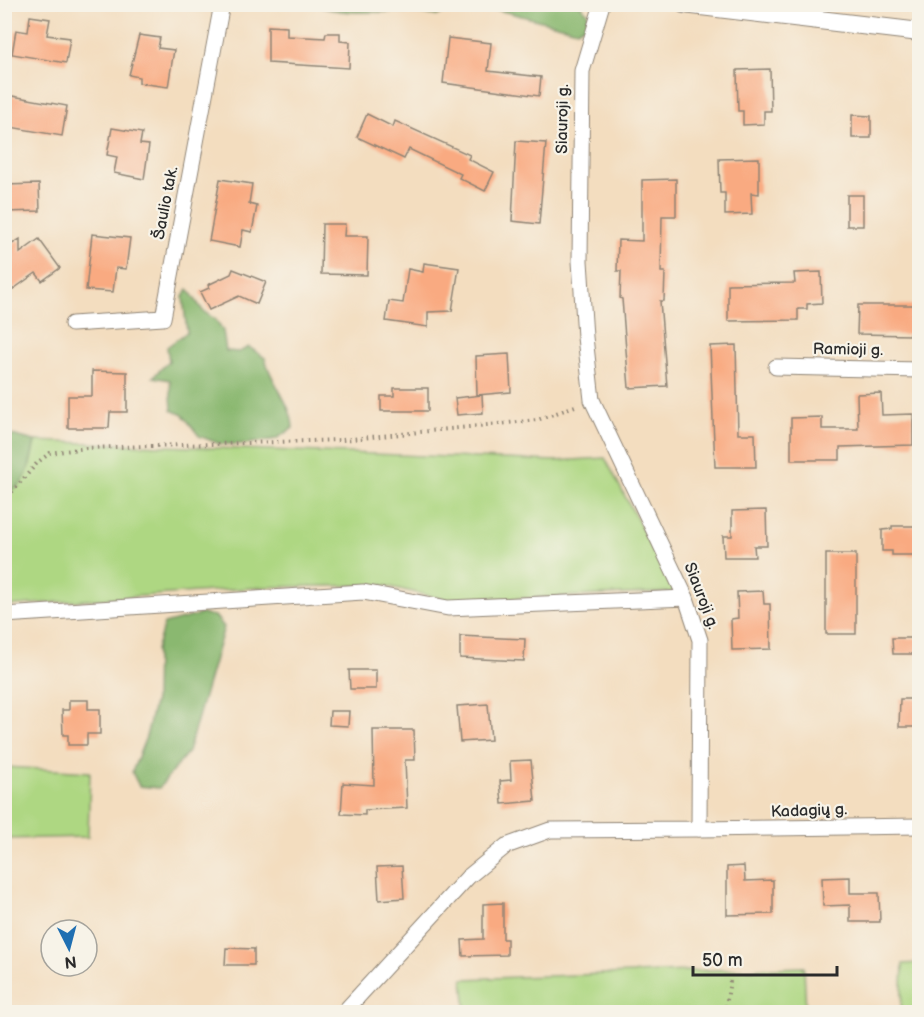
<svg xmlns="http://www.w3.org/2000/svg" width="924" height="1017" viewBox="0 0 924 1017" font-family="'Balsamiq Sans',sans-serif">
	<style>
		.green { fill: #aed782; stroke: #6c8156; stroke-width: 1.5 }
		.forest { fill: #8ab870; stroke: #5a724e; stroke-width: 1.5 }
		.building { fill: #f9aa81 }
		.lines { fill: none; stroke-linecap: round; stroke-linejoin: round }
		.minor-casing { stroke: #8f8475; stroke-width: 17 }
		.tertiary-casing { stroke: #8f8475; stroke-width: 20 }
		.path { stroke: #8f8475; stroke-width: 4; stroke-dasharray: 1.5 4.5; stroke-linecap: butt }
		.minor { stroke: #fff; stroke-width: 15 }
		.tertiary { stroke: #fff; stroke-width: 18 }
		.labels { text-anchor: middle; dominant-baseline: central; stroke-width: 4.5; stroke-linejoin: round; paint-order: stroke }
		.street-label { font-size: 16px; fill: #2b2b2b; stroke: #f7f3e8 }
	</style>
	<rect width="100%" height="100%" fill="#f7f3e8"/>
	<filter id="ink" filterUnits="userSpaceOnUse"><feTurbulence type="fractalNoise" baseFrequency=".0167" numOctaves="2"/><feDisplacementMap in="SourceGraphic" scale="12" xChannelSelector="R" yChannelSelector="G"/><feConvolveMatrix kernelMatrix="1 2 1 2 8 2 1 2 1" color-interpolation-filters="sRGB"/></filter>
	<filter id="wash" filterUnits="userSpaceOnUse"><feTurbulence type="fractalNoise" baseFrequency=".008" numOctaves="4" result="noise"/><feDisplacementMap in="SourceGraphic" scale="24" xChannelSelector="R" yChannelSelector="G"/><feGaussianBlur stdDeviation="1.35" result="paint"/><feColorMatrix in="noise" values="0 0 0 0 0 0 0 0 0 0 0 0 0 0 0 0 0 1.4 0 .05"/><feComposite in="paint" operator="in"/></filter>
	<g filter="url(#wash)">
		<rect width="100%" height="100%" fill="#f3ddbf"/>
		<g class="green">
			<path d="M35 441 555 461 605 458 675 592 452 601 382 585 266 587 5 606V492C29 487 30 462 35 441Z"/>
			<path d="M5 767 90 772 88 837 5 839Z"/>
			<path d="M919 963V1012H901L903 964Z"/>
			<path d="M804 967 806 1012H466L463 979Z"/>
		</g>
		<g class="forest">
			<path d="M579 4 588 13 587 24 577 30 498 10 454 7 437 16C396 6 355 19 314 5Z"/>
			<path d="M188 289 203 311 216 320 223 331 226 351 239 352 249 347 265 358C270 382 292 403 293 428L276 439 246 444H220L199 436 183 415 172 410 170 380 153 377 169 361 167 347 187 332 183 297Z"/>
			<path d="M4 433 35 441C30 462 29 487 5 492Z"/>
			<path d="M201 614 215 616 224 627 188 752 159 788 139 786 132 772 146 737 155 700 156 650 164 624Z"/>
		</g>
		<g id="blocks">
			<g class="building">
				<path d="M30 16 50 19 47 35 70 38 66 63 12 54 16 30 28 32Z"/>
				<path d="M268 26 287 27V36L325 38 326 33H340V41L350 42 349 68 268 63Z"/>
				<path d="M139 35 160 38 158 48 174 50 168 87 139 83V77L129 75Z"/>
				<path d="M448 38 491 43 488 71 541 77 539 96 443 83Z"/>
				<path d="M770 69 771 111H764V124L743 125V111H738L737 70Z"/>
				<path d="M7 95 67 106 62 136 4 126Z"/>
				<path d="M367 114 393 127 395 121 470 155 468 159 494 172 485 191 459 178 461 174 409 149 404 159 357 137Z"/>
				<path d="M852 115 871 116V138H852Z"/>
				<path d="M112 128 142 133 140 144 149 145 144 179 114 173 117 157 107 155Z"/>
				<path d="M516 141 546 143 539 224 512 221Z"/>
				<path d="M759 158V194L751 193 752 214 725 215V193H720L719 159Z"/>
				<path d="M220 179 252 184 249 204 257 206 252 232 243 230 240 247 209 241Z"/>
				<path d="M676 179V216H662L661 272H665L664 301H660L667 386 629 388 622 299 620 298 621 271H617L618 240 642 241V180Z"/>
				<path d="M39 184 40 211 4 212V185Z"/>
				<rect x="847" y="195" width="16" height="31"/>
				<path d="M322 224H345L344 236H368L367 275 321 274Z"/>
				<path d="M92 234 130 238 126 269 116 268 113 292 86 290Z"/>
				<path d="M20 239V253L39 239 60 268 42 281 36 273 12 290 4 280V249Z"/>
				<path d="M424 263 459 268 452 311 428 312V327L386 321 389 301 403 303 408 269 423 272Z"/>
				<path d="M233 269 266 282 257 304 239 296 209 310 200 292 209 288 208 285 231 274Z"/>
				<path d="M821 272 822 303 807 304V309H798V320L728 321V284L795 283 794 273Z"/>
				<path d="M858 305H913L912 335 857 334Z"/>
				<path d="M736 345 738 434H755L756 467H715L710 346Z"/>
				<path d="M509 354 511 392 477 395 476 356Z"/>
				<path d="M92 371 127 372V412H110L109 428H68V396H92Z"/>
				<path d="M394 388H428V411H381V396H394Z"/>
				<path d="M881 393 882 415 913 414V445L840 447V460H791V418L822 417V429H858L857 394Z"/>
				<path d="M482 395 483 413 457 415 455 398Z"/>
				<path d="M766 510 767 546H754L755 557H724L723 536H732V511Z"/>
				<path d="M892 526H920V555H892V551H882V530L892 529Z"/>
				<rect x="826" y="554" width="30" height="80"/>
				<path d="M763 591 764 604H770L771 649 732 650 731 619 738 618 737 592Z"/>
				<path d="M460 636 525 639 524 661 460 658Z"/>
				<path d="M892 638H920V654H893Z"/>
				<path d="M349 670H376V689H350Z"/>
				<path d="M900 699H920V727H899Z"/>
				<path d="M69 700H88V709H100V734H87V745H68V735H63L62 710H69Z"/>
				<path d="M488 704 491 740 460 742 457 706Z"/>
				<path d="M330 711H349L348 726 329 725Z"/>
				<path d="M373 730H414L415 760H405L407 808 365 810V815L341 814 343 783 374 785Z"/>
				<path d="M531 760 535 801 502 804 500 781 511 780 510 761Z"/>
				<path d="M402 866 404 898 379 900 377 867Z"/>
				<path d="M744 866 745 881 773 880V914L727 915V867Z"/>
				<path d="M850 877V893H879L880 922H850V905L823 906 822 878Z"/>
				<path d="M503 903V939H507V955L463 956 462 940 483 939V904Z"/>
				<path d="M226 948 254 949V965H225Z"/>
			</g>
		</g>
	</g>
	<g filter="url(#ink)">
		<use href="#blocks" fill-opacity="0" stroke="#8f8475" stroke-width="1.5"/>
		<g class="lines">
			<defs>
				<g id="minor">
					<path d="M72 324 163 318 222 4"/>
					<path d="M776 367 920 370"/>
					<path d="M4 615 363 592 448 608 686 598"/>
					<path d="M699 829 920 826"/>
					<path d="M344 1012 468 877 506 846 550 830 699 829 700 640 686 598 592 400 585 337 580 261 582 71 602 4"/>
				</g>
				<path id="tertiary" d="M684 4 920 32"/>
			</defs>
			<use href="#minor" class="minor-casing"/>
			<use href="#tertiary" class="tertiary-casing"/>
			<g class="path">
				<path d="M4 501 38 462 50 453 86 448 342 440 537 420 578 405"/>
				<path d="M725 1012 730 981"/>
			</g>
			<use href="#minor" class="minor"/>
			<use href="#tertiary" class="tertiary"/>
		</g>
	</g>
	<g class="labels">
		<g class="street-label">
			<text transform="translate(563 119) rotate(-89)">Siauroji g.</text>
			<text transform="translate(166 203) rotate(-79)">Šaulio tak.</text>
			<text transform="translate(848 350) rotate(1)">Ramioji g.</text>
			<text transform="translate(701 596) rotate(69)">Siauroji g.</text>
			<text transform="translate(809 811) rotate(-2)">Kadagių g.</text>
		</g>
	</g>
	<rect width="924" height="1017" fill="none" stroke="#f7f3e8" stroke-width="24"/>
	<g transform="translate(69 948) rotate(174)"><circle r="28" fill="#f7f3e8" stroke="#a5a39c" stroke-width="1.5"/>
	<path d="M0-4.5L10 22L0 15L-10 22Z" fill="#1f6fb2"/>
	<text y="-9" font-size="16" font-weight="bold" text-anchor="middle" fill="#2b2b2b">N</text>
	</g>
	<path d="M693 966v9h144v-9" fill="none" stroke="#2b2b2b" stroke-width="3"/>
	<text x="702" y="966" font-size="18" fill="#2b2b2b" stroke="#f7f3e8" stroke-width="4.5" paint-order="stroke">50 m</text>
</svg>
